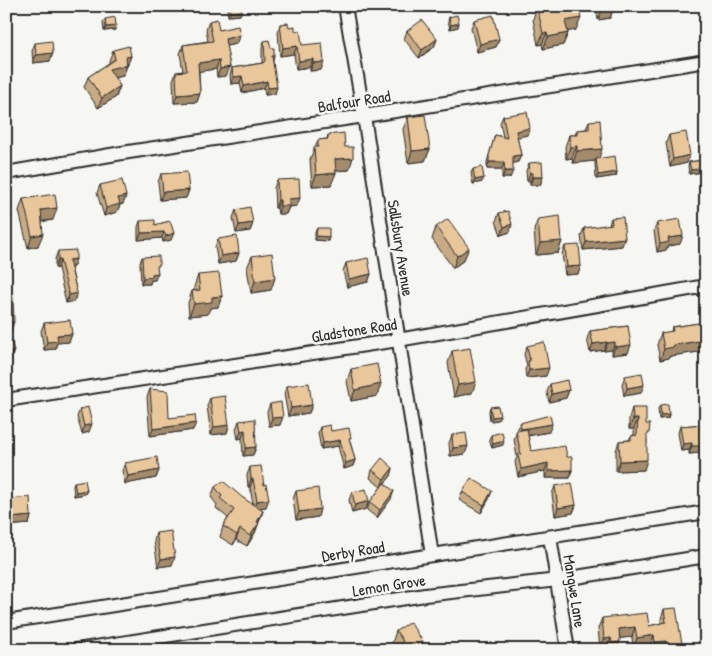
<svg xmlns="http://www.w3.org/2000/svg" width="712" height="656" viewBox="0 0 712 656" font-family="'Patrick Hand',sans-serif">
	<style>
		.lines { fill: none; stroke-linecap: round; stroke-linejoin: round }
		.minor-casing { stroke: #2b2b2b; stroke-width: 16 }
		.minor { stroke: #f6f6f2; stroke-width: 12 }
		.wall { fill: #c8ab85; stroke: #2b2b2b }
		.shaded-wall { fill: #a38b6c; stroke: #2b2b2b }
		.building { fill: #e9c79b; stroke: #2b2b2b }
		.labels { text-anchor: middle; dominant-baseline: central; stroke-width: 5; stroke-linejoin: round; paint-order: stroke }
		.street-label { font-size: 16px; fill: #2b2b2b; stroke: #f6f6f2 }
	</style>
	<rect width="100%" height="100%" fill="#f6f6f2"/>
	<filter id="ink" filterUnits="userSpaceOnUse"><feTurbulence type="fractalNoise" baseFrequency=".02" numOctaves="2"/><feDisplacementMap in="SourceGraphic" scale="10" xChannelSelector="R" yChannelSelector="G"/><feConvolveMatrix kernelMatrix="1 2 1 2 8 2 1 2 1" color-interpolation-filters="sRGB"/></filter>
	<g filter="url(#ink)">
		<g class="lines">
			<defs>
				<g id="minor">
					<path d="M345 6 364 116 432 555"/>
					<path d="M6 173 122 153 364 116 706 61"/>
					<path d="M6 400 398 340 706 286"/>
					<path d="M550 537 568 650"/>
					<path d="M6 622 706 512"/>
					<path d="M77 650 425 595 558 580 706 556"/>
				</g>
			</defs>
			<use href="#minor" class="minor-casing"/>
			<use href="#minor" class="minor"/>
		</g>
		<g class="wall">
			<path d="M192 6H203L201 10 194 12Z"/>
			<path d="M228 6H241L240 15 228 16 227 9Z"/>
			<path d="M596 6H612L613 10 610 18 598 20Z"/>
			<path d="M704 6H706V13H705Z"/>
			<path d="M537 7 550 11 576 30 567 31 568 33 563 45 543 49 542 44 538 45 533 19Z"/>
			<path d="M449 17 459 23 458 27 450 29 448 21Z"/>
			<path d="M105 19 115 30 104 31 103 23Z"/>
			<path d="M474 20 499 39 496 47 477 52 471 28Z"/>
			<path d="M209 21 236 44 226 46 230 67 226 76 217 77 216 69 199 71 200 93 197 102 174 103 173 80 176 72 183 71 180 54 183 45 208 41 206 30Z"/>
			<path d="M280 24 295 31 302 45 321 70 310 71V67L296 69 294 54 280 56 278 32Z"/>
			<path d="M407 31 437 39 434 47 419 58 404 39Z"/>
			<path d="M264 41 271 48 274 56 273 61 275 94 265 95 264 88 242 93 240 83 231 84 230 75 232 68 262 63V48Z"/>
			<path d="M35 43 53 53 50 61 33 63 32 51Z"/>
			<path d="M113 50 131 56 123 76 114 78 120 86 116 97 98 108 84 87 88 77 109 63V61Z"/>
			<path d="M503 116 527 135 517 137 521 155 518 162 513 163 510 178H502V169H487V162L495 135 503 137 500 123Z"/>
			<path d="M408 117 430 149 425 161 408 163 403 129Z"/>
			<path d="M589 121 599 159 617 172 616 176 596 179 595 163V161L573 163 572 158 566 159 565 147 569 135H575L577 130 586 129Z"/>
			<path d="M328 135 345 147 349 170 335 171 331 185 312 186 310 159 318 140 327 139Z"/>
			<path d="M669 135 687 163 670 167 666 143Z"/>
			<path d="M706 138V165H704L703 172 689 174 688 166 689 162 703 160 700 147 703 139Z"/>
			<path d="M529 163 543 177 540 185H530V181H527L526 171Z"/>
			<path d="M473 169 482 182 473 184 471 173Z"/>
			<path d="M161 174 189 190 186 198 160 200 158 182Z"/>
			<path d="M277 180 297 206 289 207 286 214H278L277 208H275L274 188Z"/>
			<path d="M100 185 126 196 123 204 120 205 117 212 104 216 97 193Z"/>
			<path d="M23 199 53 220 42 222 38 246 28 248 19 211Z"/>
			<path d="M236 210 253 223 250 231 236 233 233 218Z"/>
			<path d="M499 213 510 232 501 235 496 221Z"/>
			<path d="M611 218 622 246 583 250 581 236 584 228 609 225Z"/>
			<path d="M538 219 562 241 558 253 536 255 534 230Z"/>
			<path d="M140 221 155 225 170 221 171 240 163 242 162 238 138 240V227Z"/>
			<path d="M657 223 680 244 668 246 666 250 657 252 654 231Z"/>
			<path d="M436 227 464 260 453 268 432 239Z"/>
			<path d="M317 228 329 237 328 241 315 240V232Z"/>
			<path d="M218 239 239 253 236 261 218 264 215 247Z"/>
			<path d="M565 246 581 266 578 274 565 275 562 254Z"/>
			<path d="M58 251 76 259 73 267H71L77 293 74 301 66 303 58 268H55V259Z"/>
			<path d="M252 256 271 290 251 293 247 268Z"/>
			<path d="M142 257 157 271 155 280H151L150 284H141L140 263Z"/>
			<path d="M346 263 371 274 368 282 347 287 343 271Z"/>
			<path d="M198 275 222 296 218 307 210 308 208 314 189 316 188 303 192 291H194V287Z"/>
			<path d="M706 322V351L670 356 669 358 660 360 657 345 661 333 671 332 672 327Z"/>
			<path d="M44 323 72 334 69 342 57 343 55 349 44 350 41 331Z"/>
			<path d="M628 326V353L612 355V350L604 351V350L590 352 587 339 590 331Z"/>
			<path d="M527 346 546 376 526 378 525 369 527 366 524 354Z"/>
			<path d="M452 351 472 393 454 397 448 363Z"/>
			<path d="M351 369 377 396 351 401 347 381Z"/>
			<path d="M625 376 641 393 624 396 622 384Z"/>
			<path d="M550 384 569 390 566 398 549 402 547 392Z"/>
			<path d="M287 386 312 405 309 413 288 416 284 394Z"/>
			<path d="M150 389 169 418 193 430 150 436 147 397Z"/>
			<path d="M210 398 229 425 227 433 211 435 207 406Z"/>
			<path d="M270 404 280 425 269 426 267 412Z"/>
			<path d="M660 405 669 414 668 418 659 419 658 409Z"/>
			<path d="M490 407 498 420 490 421 489 411Z"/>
			<path d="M632 408 647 440 644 470 616 471V451L619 441 629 440 631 436 634 435V429H629V418Z"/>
			<path d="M80 409 89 432 82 434 77 417Z"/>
			<path d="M239 421 256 447 253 455 243 456 242 438 238 439 236 429Z"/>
			<path d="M520 423 549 432 528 436 531 451 567 457 572 470 570 478H545V471L518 477 515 462 517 457 514 439Z"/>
			<path d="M706 424V448L701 449 700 453 689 454V450L681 451 678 433 680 426Z"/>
			<path d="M320 427 331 431 350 441 355 460 353 466 344 469 338 446 321 449 318 433Z"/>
			<path d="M452 435 465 454 450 456 449 443Z"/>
			<path d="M491 435 503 445 492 448 489 439Z"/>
			<path d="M125 463 159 470 156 478 125 484 122 471Z"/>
			<path d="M250 467 266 507 260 508 263 511 255 533 247 546 236 540 233 545 220 537 223 526 228 518 216 508 217 505 211 497 215 487 243 498 253 505 250 487H248L247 475Z"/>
			<path d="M393 468 391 476 385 483 391 499 377 518 367 510 370 502 381 487 370 478 372 470Z"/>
			<path d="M74 482 87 490 85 494 74 496 73 486Z"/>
			<path d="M555 486 576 505 573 513 555 516 552 494Z"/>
			<path d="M296 491 318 517 296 520 293 499Z"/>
			<path d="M352 492 369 501 366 509 352 513 349 500Z"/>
			<path d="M462 492 489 499 481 513 459 500Z"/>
			<path d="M8 499 31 516 29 524 6 526V504Z"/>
			<path d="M156 533 172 565 158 567 154 541Z"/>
			<path d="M664 609 683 650H651V645L633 648 632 637 620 638 617 650H608L607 648 600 649 598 628 602 618 649 626 661 623V619Z"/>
			<path d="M396 631 427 650H392L394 647 392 643Z"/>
		</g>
		<g class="shaded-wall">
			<path d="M203 6 201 10 194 12 195 8Z"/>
			<path d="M252 6H266L251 9Z"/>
			<path d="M423 6H432L422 9Z"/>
			<path d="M613 10 610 18 598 20 601 12Z"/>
			<path d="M242 11 240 15 228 16 230 12Z"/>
			<path d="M581 18 576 30 561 33 565 21Z"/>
			<path d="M459 23 458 27 450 29 451 25Z"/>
			<path d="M116 26 115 30 104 31 106 27Z"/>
			<path d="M543 33H547L542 44 538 45Z"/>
			<path d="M568 33 563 45 543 49 548 37Z"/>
			<path d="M240 35 236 44 222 47 225 39Z"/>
			<path d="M437 39 434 47 419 58 422 50Z"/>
			<path d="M499 39 496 47 477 52 480 44Z"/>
			<path d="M297 46 294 54 280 56 283 48Z"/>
			<path d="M53 53 50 61 33 63 36 55Z"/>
			<path d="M131 56 123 76 105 80 109 69 126 57Z"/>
			<path d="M313 59 310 67 296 69 299 61Z"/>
			<path d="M219 60 216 69 195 72 198 63Z"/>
			<path d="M324 62 321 70 310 71 313 63Z"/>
			<path d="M230 67 226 76 217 77 220 69Z"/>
			<path d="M242 76 240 83 231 84 233 77Z"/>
			<path d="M267 81 264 88 242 93 244 86Z"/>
			<path d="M120 86 116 97 98 108 102 98Z"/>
			<path d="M277 87 275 94 265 95 268 88Z"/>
			<path d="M200 93 197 102 174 103 177 95Z"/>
			<path d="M530 128 527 135 514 138 516 131Z"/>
			<path d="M577 146 572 158 566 159 570 147Z"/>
			<path d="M430 149 425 161 408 163 412 151Z"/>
			<path d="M602 149 598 161 596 159 595 161 573 163 577 151Z"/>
			<path d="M521 155 518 162 510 164 513 156Z"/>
			<path d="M690 155 687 163 670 167 673 159Z"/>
			<path d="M353 158 349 170 330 171 335 159Z"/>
			<path d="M489 162H504L502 169H487Z"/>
			<path d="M705 168 703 172 689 174 691 170Z"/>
			<path d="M505 171H513L510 178H502Z"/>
			<path d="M617 172 616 176 596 179 598 175Z"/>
			<path d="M336 173 331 185 312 186 316 175Z"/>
			<path d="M530 173H533L530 181H527Z"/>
			<path d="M533 177H543L540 185H530Z"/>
			<path d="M484 178 482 182 473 184 475 180Z"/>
			<path d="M189 190 186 198 160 200 163 192Z"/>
			<path d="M126 196 123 204 120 205 117 212 104 216 106 208 118 198Z"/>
			<path d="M300 198 297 206 289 207 286 214H278L280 206 289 199Z"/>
			<path d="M278 200H280L277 208H275Z"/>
			<path d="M57 208 53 220 36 222 41 210Z"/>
			<path d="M253 223 250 231 236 233 239 225Z"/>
			<path d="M512 224 510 232 501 235 504 227Z"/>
			<path d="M164 232 162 238 138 240 141 233Z"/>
			<path d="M174 233 171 240 163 242 166 236Z"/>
			<path d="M43 234 38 246 28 248 32 236Z"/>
			<path d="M316 236 329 237 328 241 315 240Z"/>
			<path d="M683 236 680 244 668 246 666 250 657 252 660 244 668 238Z"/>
			<path d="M625 238 622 246 583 250 586 242Z"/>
			<path d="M562 241 558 253 536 255 540 243Z"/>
			<path d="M469 248 464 260 453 268 457 256Z"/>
			<path d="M239 253 236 261 218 264 221 256Z"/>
			<path d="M76 259 73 267 66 268 69 260Z"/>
			<path d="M58 260H60L58 268H55Z"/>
			<path d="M581 266 578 274 565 275 567 267Z"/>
			<path d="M158 273 155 280H151L150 284H141L143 278 152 274Z"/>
			<path d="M371 274 368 282 347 287 349 279Z"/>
			<path d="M275 278 271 290 251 293 255 281Z"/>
			<path d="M77 293 74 301 66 303 69 295Z"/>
			<path d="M222 296 218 307 210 308 208 314 189 316 194 304 212 297Z"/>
			<path d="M14 322 10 333H6L7 323Z"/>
			<path d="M72 334 69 342 57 343 55 349 44 350 47 342 57 335Z"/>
			<path d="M706 340V351L670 356 669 358 660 360 664 349 673 345Z"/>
			<path d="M607 342 604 350 590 352 593 344Z"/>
			<path d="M615 342 612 350 604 351 607 343Z"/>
			<path d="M631 345 628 353 612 355 615 347Z"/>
			<path d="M14 351 10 361 6 362V353Z"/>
			<path d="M549 368 546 376 526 378 529 370Z"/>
			<path d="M476 382 472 393 454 397 458 385Z"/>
			<path d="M381 384 377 396 351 401 355 390Z"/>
			<path d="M644 385 641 393 624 396 627 388Z"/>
			<path d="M569 390 566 398 549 402 552 394Z"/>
			<path d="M312 405 309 413 288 416 291 408Z"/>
			<path d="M669 414 668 418 659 419 661 415Z"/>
			<path d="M500 416 498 420 490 421 492 417Z"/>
			<path d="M283 417 280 425 269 426 272 418Z"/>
			<path d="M633 419H638L634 429H629Z"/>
			<path d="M196 423 193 430 150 436 153 429Z"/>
			<path d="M92 424 89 432 82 434 84 426Z"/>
			<path d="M552 424 549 432 519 437 521 429Z"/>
			<path d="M229 425 227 433 211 435 214 427Z"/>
			<path d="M245 430 242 438 238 439 241 431Z"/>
			<path d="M340 440 338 446 321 449 323 443Z"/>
			<path d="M504 441 503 445 492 448 493 444Z"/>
			<path d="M706 441V448L701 449 700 453 689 454 692 446 702 442Z"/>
			<path d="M692 443 689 450 681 451 683 444Z"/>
			<path d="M468 446 465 454 450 456 453 448Z"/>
			<path d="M256 447 253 455 243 456 246 448Z"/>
			<path d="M355 460 353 466 344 469 346 463Z"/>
			<path d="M647 460 644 470 616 471 620 461Z"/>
			<path d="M548 463 545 471 518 477 521 469Z"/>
			<path d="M393 468 391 476 381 487 384 479Z"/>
			<path d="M159 470 156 478 125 484 128 476Z"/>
			<path d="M572 470 570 478H545L548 471Z"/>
			<path d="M251 479H253L250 487H248Z"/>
			<path d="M87 490 85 494 74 496 76 492Z"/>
			<path d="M394 491 391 499 377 518 380 510Z"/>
			<path d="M492 491 489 499 481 513 484 505Z"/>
			<path d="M269 499 266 507 254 509 257 501Z"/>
			<path d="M369 501 366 509 352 513 355 505Z"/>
			<path d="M576 505 573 513 555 516 558 508Z"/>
			<path d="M320 509 318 517 296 520 299 512Z"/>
			<path d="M263 511 255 533 247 546 257 522Z"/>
			<path d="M31 516 29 524 6 526 9 518Z"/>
			<path d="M240 529 236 540 233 545 237 535Z"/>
			<path d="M175 557 172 565 158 567 161 559Z"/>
			<path d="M635 627 632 637 615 639 619 629Z"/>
			<path d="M654 635 651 645 633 648 637 638Z"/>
			<path d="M611 638 607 648 600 649 604 639Z"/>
			<path d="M666 641 662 650H652L655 642Z"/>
			<path d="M620 642 617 650H609L612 643Z"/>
		</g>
		<g class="building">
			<path d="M229 6H241L242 11 230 12Z"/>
			<path d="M541 6H549L550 11 572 6H578L581 18 565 21 568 33 548 37 547 33H543L537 7Z"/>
			<path d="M600 6H612L613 10 601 12Z"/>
			<path d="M457 15 459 23 451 25 449 17Z"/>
			<path d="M493 15 499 39 480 44 474 20Z"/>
			<path d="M115 17 116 26 106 27 105 19Z"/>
			<path d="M217 19 219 30 238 26 240 35 225 39 230 67 220 69 219 60 198 63 200 93 177 95 176 72 187 71 183 45 213 41 209 21Z"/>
			<path d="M422 20 437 39 422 50 407 31Z"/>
			<path d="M288 23 289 27 295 26V31L300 30 302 45 322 43 324 62 313 63V59L299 61 297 46 283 48 280 24Z"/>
			<path d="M269 40 271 48H274V56H272L277 87 268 88 267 81 244 86 242 76 233 77 232 68 263 63 265 61 264 41Z"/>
			<path d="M52 41 53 53 36 55 35 43Z"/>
			<path d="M129 46 131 56 126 57 127 65 109 69 120 86 102 98 88 77 115 59 113 50Z"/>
			<path d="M527 112 530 128 516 131 521 155 513 156V171H505L504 162H489V155L495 135 507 138 503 116Z"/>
			<path d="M425 115 430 149 412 151 408 117Z"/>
			<path d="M600 120 602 149 577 151V146L570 147 569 135H577V130L589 129V121Z"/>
			<path d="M686 132 690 155 673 159 669 135Z"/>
			<path d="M344 133 345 147H353V158L335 159 336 173 316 175 314 147H318V140L328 139V135Z"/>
			<path d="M706 138V152L703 139Z"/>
			<path d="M615 156 617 172 598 175 596 159Z"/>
			<path d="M704 160 705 168 691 170 689 162Z"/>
			<path d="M542 162 543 177H533V173H530L529 163Z"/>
			<path d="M482 167 484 178 475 180 473 169Z"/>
			<path d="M187 172 189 190 163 192 161 174Z"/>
			<path d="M299 179 300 198 289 199V206H280V200H278L277 180Z"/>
			<path d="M122 180 126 196 118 198 120 204 106 208 100 185Z"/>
			<path d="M55 194 57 208 41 210 43 234 32 236 23 199Z"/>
			<path d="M250 207 253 223 239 225 236 210Z"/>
			<path d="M508 211 512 224 504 227 499 213Z"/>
			<path d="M560 216 562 241 540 243 538 219Z"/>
			<path d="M623 217 625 238 586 242 584 228 612 224 611 218Z"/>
			<path d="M448 219 469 248 457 256 436 227Z"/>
			<path d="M680 219 683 236 668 238 669 242 660 244 657 223Z"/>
			<path d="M155 220V225L170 221 174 233 166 236 164 232 141 233 140 221Z"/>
			<path d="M317 228H329V237L316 236Z"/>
			<path d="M237 236 239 253 221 256 218 239Z"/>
			<path d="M579 245 581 266 567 267 565 246Z"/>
			<path d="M76 250V259L69 260 77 293 69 295 60 260H58V251Z"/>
			<path d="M272 253 275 278 255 281 252 256Z"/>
			<path d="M159 256V266H157L158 273 152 274V277L143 278 142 257Z"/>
			<path d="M368 258 371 274 349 279 346 263Z"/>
			<path d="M219 273 222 296 212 297V302L194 304 192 291 200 290 198 275Z"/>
			<path d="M6 297H13L14 322 7 323 14 351 6 353Z"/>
			<path d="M70 320 72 334 57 335 58 341 47 342 44 323Z"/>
			<path d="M706 322V340L673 345V347L664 349 661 333 673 331 672 327Z"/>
			<path d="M628 326 631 345 615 347V342L607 343V342L593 344 590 331Z"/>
			<path d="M544 342 549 368 529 370 528 361H530L527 346Z"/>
			<path d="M470 348 476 382 458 385 452 351Z"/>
			<path d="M377 364 381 384 355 390 351 369Z"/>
			<path d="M642 373 644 385 627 388 625 376Z"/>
			<path d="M567 380 569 390 552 394 550 384Z"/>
			<path d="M309 383 312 405 291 408 287 386Z"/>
			<path d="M150 389 168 391 169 418 195 415 196 423 153 429Z"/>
			<path d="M225 396 229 425 214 427 210 398Z"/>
			<path d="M281 402 283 417 272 418 270 404Z"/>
			<path d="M668 404 669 414 661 415 660 405Z"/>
			<path d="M498 406 500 416 492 417 490 407Z"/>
			<path d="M88 407 92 424 84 426 80 409Z"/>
			<path d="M632 408H646V424H650L649 434H647V460L620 461 619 441 631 440V436L637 435 638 419H633Z"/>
			<path d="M550 415 552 424 521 429 520 423Z"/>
			<path d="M255 419 256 447 246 448 245 430 241 431 239 421Z"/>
			<path d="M706 424V441L702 442V446H692V443L683 444 680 426Z"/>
			<path d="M330 425 331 431 349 428 351 438H349L355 460 346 463 340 440 323 443 320 427Z"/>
			<path d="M527 429 531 451 565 446 567 457H572V470L548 471V463L521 469 518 455 521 454 516 431Z"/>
			<path d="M502 432 504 441 493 444 491 435Z"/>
			<path d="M466 433 468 446 453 448 452 435Z"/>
			<path d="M157 457 159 470 128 476 125 463Z"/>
			<path d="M382 458 393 468 384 479 372 470Z"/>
			<path d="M261 466 264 485 266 484 269 499 257 501 253 479H251L250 467Z"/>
			<path d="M471 478 492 491 484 505 462 492Z"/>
			<path d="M85 480 87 490 76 492 74 482Z"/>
			<path d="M223 481 243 498 263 511 257 522 259 523 250 536 240 529 237 535 223 526 234 510 220 498 222 496 215 487Z"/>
			<path d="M384 483 394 491 380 510 370 502Z"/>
			<path d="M572 483 576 505 558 508 555 486Z"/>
			<path d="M318 488 320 509 299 512 296 491Z"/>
			<path d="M366 489 369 501 355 505 352 492Z"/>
			<path d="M30 497 31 516 9 518 8 499Z"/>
			<path d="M171 531 175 557 161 559 156 533Z"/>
			<path d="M676 608 683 650H667L666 641 655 642 654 635 637 638 635 627 619 629 620 642 612 643 611 638 604 639 602 618 647 613 649 626 666 622 664 609Z"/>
			<path d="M410 622 427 648 424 650H394L393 648 403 641 396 631Z"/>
		</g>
	</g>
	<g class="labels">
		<g class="street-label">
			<text transform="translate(354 101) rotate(-9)">Balfour Road</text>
			<text transform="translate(401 248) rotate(81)">Sallsbury Avenue</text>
			<text transform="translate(354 330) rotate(-9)">Gladstone Road</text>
			<text transform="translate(353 551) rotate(-9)">Derby Road</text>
			<text transform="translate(389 585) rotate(-9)">Lemon Grove</text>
			<text transform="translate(575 591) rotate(81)">Mangwe Lane</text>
		</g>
	</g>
	<rect width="712" height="656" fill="none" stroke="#f6f6f2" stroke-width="25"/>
	<rect x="12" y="12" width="687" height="631" fill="none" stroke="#2b2b2b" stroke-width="2" filter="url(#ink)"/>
</svg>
